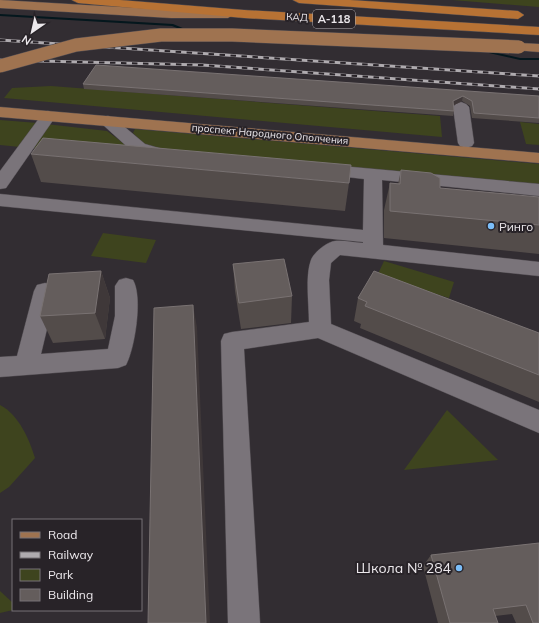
<svg xmlns="http://www.w3.org/2000/svg" width="539" height="623" viewBox="0 0 539 623" font-family="Mulish,sans-serif">
	<style>
		.green { fill: #3e441e }
		.lines { fill: none; stroke-linecap: round; stroke-linejoin: round }
		.stream { fill: #04171d; fill-rule: evenodd }
		.minor-casing { stroke: #514c51; stroke-width: 1 }
		.major-casing { stroke: #514c51; stroke-width: 1 }
		.highway-casing { stroke: #514c51; stroke-width: 1 }
		.minor { fill: #7a747a; fill-rule: evenodd }
		.major { fill: #9f7350; fill-rule: evenodd }
		.highway { fill: #b77234; fill-rule: evenodd }
		.rail-casing { stroke: #afabaf; stroke-width: 3 }
		.rail { stroke: #282328; stroke-width: 2; stroke-dasharray: 5.5; stroke-linecap: butt }
		.major-bridge-casing { stroke: #514c51; stroke-width: 14; stroke-linecap: butt }
		.major-bridge { stroke: #9f7350; stroke-width: 13 }
		.wall { fill: #534c4a }
		.shaded-wall { fill: #3f3839 }
		.building { fill: #645d5c; stroke: #797272 }
		.poi-dot { fill: #7bbef9; stroke: #282328; stroke-width: 1.5 }
		.labels { text-anchor: middle; dominant-baseline: central; stroke-width: 4; stroke-linejoin: round; paint-order: stroke }
		.far-street-label { font-size: 10px; fill: #ece8ec; stroke: #282328 }
		.shield { fill: #282328; stroke: #b1adb1; stroke-width: 1 }
		.shield-label { font-size: 11px; font-weight: bold; fill: #ece8ec }
		.poi-label { font-size: 12px; fill: #ece8ec; stroke: #282328; text-anchor: start }
		.near-poi-label { font-size: 14px; fill: #ece8ec; stroke: #282328; text-anchor: end }
	</style>
	<rect width="100%" height="100%" fill="#322d32"/>
	<g class="green">
		<path d="M452 0H539V7Z"/>
		<path d="M51 86 440 116 442 137 4 98 12 88Z"/>
		<path d="M0 120 38 123 20 147 0 145Z"/>
		<path d="M520 122 539 124V145L526 144Z"/>
		<path d="M46 124 107 131 143 158 29 148Z"/>
		<path d="M135 129 539 164V185L162 151 144 144 133 133Z"/>
		<path d="M103 233 156 240 146 263 91 256Z"/>
		<path d="M384 261 454 282 449 298 377 276Z"/>
		<path d="M0 405C19 415 29 439 35 458L9 487 0 493Z"/>
		<path d="M447 410 498 460 404 470Z"/>
		<path d="M0 591 13 603V610L0 613Z"/>
	</g>
	<g class="lines">
		<g class="stream">
			<path d="M0 14 173 24 190 31 187 32 172 26 0 16Z"/>
			<path d="M489 51 520 58H539V60H520L489 53Z"/>
		</g>
		<defs>
			<g id="minor">
				<path d="M461 102 466 104 469 107 474 143 472 146 466 148 460 146 458 143 453 107 456 104Z"/>
				<path d="M48 111 53 113 56 116 6 188 0 189V171L43 113Z"/>
				<path d="M108 116 114 118 145 144 169 151 171 155 169 159 163 160 133 152 102 124 100 121 102 118Z"/>
				<path d="M319 164 539 184V196L382 180 383 245 539 262V276L340 255 331 263 329 280 331 324 539 410V433L318 338 244 349 260 623H228L221 341 224 334 232 332 309 322C309 304 305 276 311 260 314 252 327 242 335 241 344 240 354 243 363 243V242L0 206V194L363 230 364 179 313 173 310 169 313 165Z"/>
				<path d="M126 278 133 280C143 297 135 348 126 365L118 368 0 377V357L17 356 34 291 37 285 45 283 53 285 56 291 41 354 108 349 115 316V286L119 280Z"/>
			</g>
			<g id="major">
				<path d="M0 0 171 10H228L234 14 228 18H171L0 8Z"/>
				<path d="M519 43 539 44V52L514 50 512 47 514 44Z"/>
				<path d="M0 107 539 153V163L0 117Z"/>
			</g>
			<g id="highway">
				<path d="M72 0H120L244 10 539 27V35L244 18 78 3Z"/>
				<path d="M293 0H350L518 11 524 15 518 19 299 3Z"/>
			</g>
		</defs>
		<use href="#minor" class="minor-casing"/>
		<use href="#major" class="major-casing"/>
		<use href="#highway" class="highway-casing"/>
		<use href="#minor" class="minor"/>
		<use href="#major" class="major"/>
		<use href="#highway" class="highway"/>
		<defs>
			<g id="rail">
				<path d="M0 40 539 76"/>
				<path d="M0 60 202 65 539 89"/>
			</g>
		</defs>
		<use href="#rail" class="rail-casing"/>
		<use href="#rail" class="rail"/>
		<defs>
			<path id="major-bridge" d="M0 66 76 45 161 35H232L519 47"/>
		</defs>
		<use href="#major-bridge" class="major-bridge-casing"/>
		<use href="#major-bridge" class="major-bridge"/>
	</g>
	<g class="wall">
		<path d="M83 84 539 96V123L472 118 470 106 462 101 454 105V111L453 116 84 89Z"/>
		<path d="M31 154 349 183 345 211 41 182Z"/>
		<path d="M401 170 440 188 539 197V254L384 238V210L390 183 398 184Z"/>
		<path d="M233 264 292 296 291 323 241 329 235 291Z"/>
		<path d="M101 271 110 298 105 339 53 343 40 316Z"/>
		<path d="M358 298 539 333V402L360 328 361 324 354 321Z"/>
		<path d="M539 543V623H516L512 614 495 616 498 623H438L423 566 431 555Z"/>
	</g>
	<g class="shaded-wall">
		<path d="M463 96 462 101 452 106 453 101Z"/>
		<path d="M101 271 110 298 105 339 95 313Z"/>
		<path d="M193 305 197 327 210 623H206Z"/>
	</g>
	<g class="building">
		<path d="M96 65 539 96V118L474 113 472 101 463 96 453 101 454 111 83 84Z"/>
		<path d="M43 138 351 165 349 183 31 154Z"/>
		<path d="M401 170 431 173 440 178V188L539 197V225L390 211V183L400 184Z"/>
		<path d="M284 259 292 296 239 303 233 264Z"/>
		<path d="M101 271 95 313 40 316 49 274Z"/>
		<path d="M374 271 539 333V375L365 306 367 302 358 298Z"/>
		<path d="M193 305 206 623H148L154 308Z"/>
		<path d="M539 543V623H533L526 605 493 609 498 623H450L431 555Z"/>
	</g>
	<g class="poi-dot">
		<circle cx="491" cy="226" r="4"/>
		<circle cx="459" cy="568" r="4"/>
	</g>
	<g class="labels">
		<g class="far-street-label">
			<text transform="translate(297 17) rotate(3)">КАД</text>
			<text transform="translate(270 134) rotate(5)">проспект Народного Ополчения</text>
		</g>
		<rect class="shield" x="313" y="10" width="42" height="18" rx="3"/>
		<g class="shield-label">
			<text x="334" y="19">А-118</text>
		</g>
		<g class="poi-label">
			<text x="499" y="226">Ринго</text>
		</g>
		<g class="near-poi-label">
			<text x="451" y="568">Школа № 284</text>
		</g>
	</g>
	<rect x="12" y="519" width="130" height="92" fill="#282328" stroke="#767276"/>
	<rect x="20" y="532" width="20" height="6" fill="#9f7350" stroke="#767276"/>
	<text x="48" y="539" font-size="12" fill="#ece8ec">Road</text>
	<rect x="20" y="552" width="20" height="6" fill="#afabaf" stroke="#767276"/>
	<text x="48" y="559" font-size="12" fill="#ece8ec">Railway</text>
	<rect x="20" y="569" width="20" height="12" fill="#3e441e" stroke="#767276"/>
	<text x="48" y="579" font-size="12" fill="#ece8ec">Park</text>
	<rect x="20" y="589" width="20" height="12" fill="#645d5c" stroke="#767276"/>
	<text x="48" y="599" font-size="12" fill="#ece8ec">Building</text>
	<g transform="translate(32 32) rotate(214)" stroke="#282328" stroke-width="3" paint-order="stroke">
	<path d="M0-3L7 15L0 10L-7 15Z" fill="#ece8ec"/>
	<text y="-6" font-size="11" font-weight="bold" text-anchor="middle" fill="#ece8ec">N</text>
	</g>
</svg>
